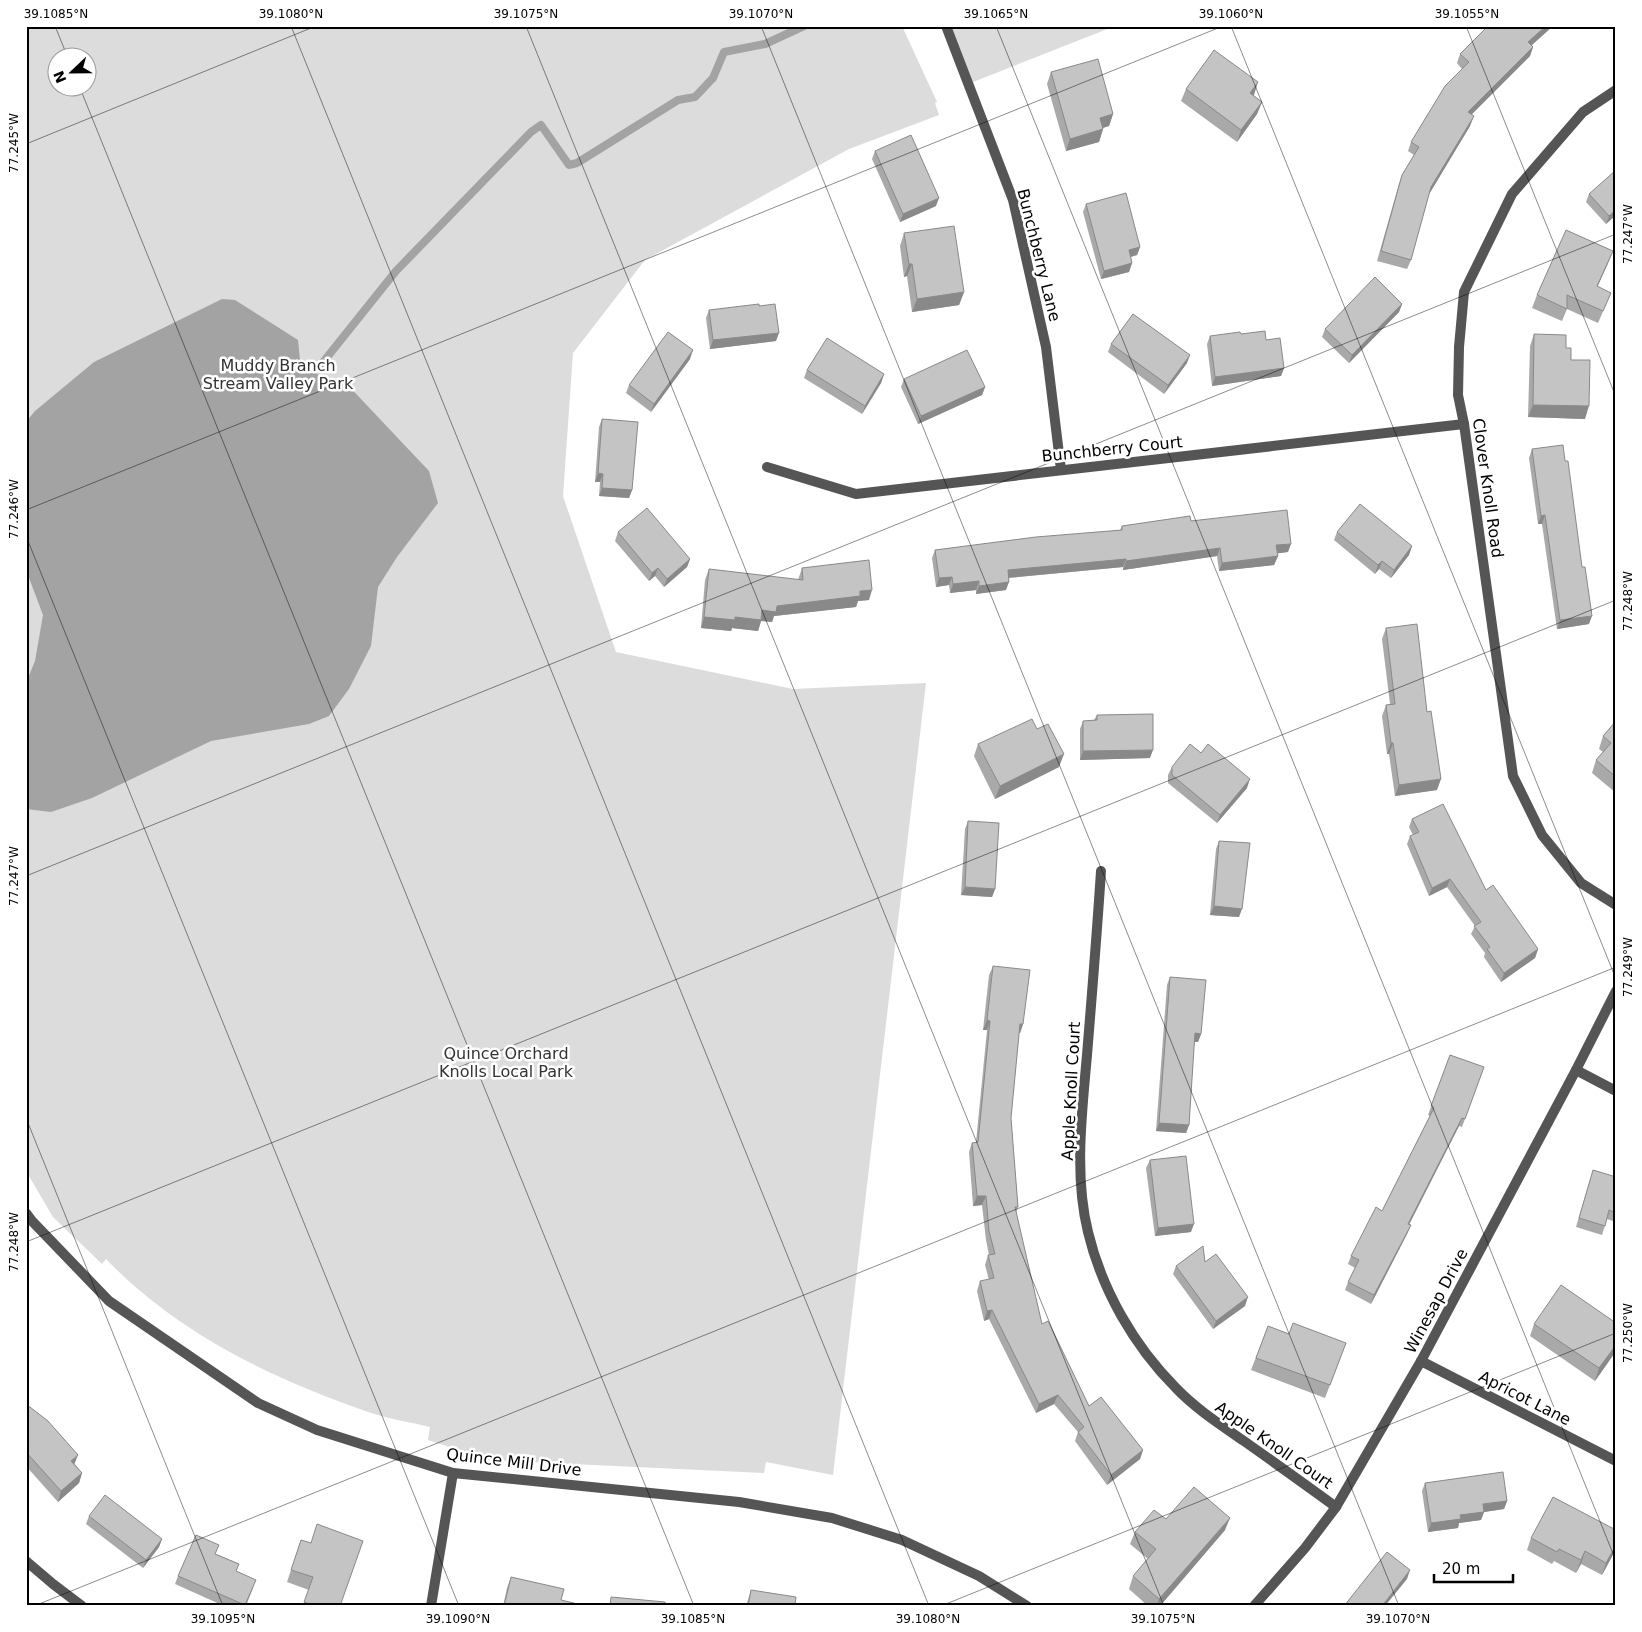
<svg xmlns="http://www.w3.org/2000/svg" width="1642" height="1632" viewBox="0 0 1642 1632" font-family="'DejaVu Sans',sans-serif">
	<style>
		.green { fill: #dcdcdc; fill-rule: evenodd }
		.water { fill: #a3a3a3 }
		.lines { fill: none; stroke-linecap: round; stroke-linejoin: round }
		.stream { stroke: #a3a3a3; stroke-width: 8 }
		.street { stroke: #555; stroke-width: 10 }
		.wall { fill: #a9a9a9 }
		.shaded-wall { fill: #898989 }
		.building { fill: #c4c4c4; stroke: #898989 }
		.ticks { fill: none; stroke: #000; stroke-width: 1; stroke-opacity: 0.45 }
		.labels { text-anchor: middle; dominant-baseline: central; stroke-width: 5; stroke-linejoin: round; paint-order: stroke }
		.street-label { font-size: 16px; fill: #000; stroke: #fff }
		.park-label { font-size: 16px; fill: #333; stroke: #fff }
		.neatline { fill: none; stroke: #000; stroke-width: 2 }
		.ticks-label { font-size: 12px; text-anchor: middle; fill: #000 }
	</style>
	<rect width="100%" height="100%" fill="#fff"/>
	<g class="green">
		<path d="M26 26H902L937 102 935 103 939 115 849 149 645 260 573 353 563 496 616 652 793 689 926 683 833 1475 766 1462 764 1473 489 1460 428 1440 430 1427C410 1422 389 1419 371 1413 274 1380 178 1334 106 1259L102 1264 53 1217 26 1171ZM58 58H88V88H58Z"/>
		<path d="M946 26H1115L968 84Z"/>
	</g>
	<path class="water" d="M222 299 235 300 298 340 300 360 325 380H343L429 471 438 503 397 557 378 587 371 646 349 689 329 716 309 724 211 741 92 798 51 812 26 809V683L35 661 43 615 26 570V422L35 411 94 362Z"/>
	<g class="lines">
		<path class="stream" d="M320 366 396 271 531 132 541 125 569 165 577 163 678 100 695 97 713 78 724 52 765 44 804 26"/>
		<g class="street">
			<path d="M946 26 1013 200 1046 347 1061 470"/>
			<path d="M1616 90 1583 112 1512 194 1464 292 1459 347 1458 395 1464 424 1513 776 1542 835 1581 883 1616 905"/>
			<path d="M767 467 856 494 1464 424"/>
			<path d="M1101 871C1097 933 1092 994 1087 1055 1082 1112 1074 1176 1088 1232 1102 1290 1134 1346 1176 1388 1196 1409 1221 1425 1244 1441 1275 1463 1306 1485 1336 1507"/>
			<path d="M1576 1070 1616 1091"/>
			<path d="M26 1213 32 1221 109 1301 258 1403 317 1430 453 1473 739 1502 832 1518 902 1540 979 1576 1027 1606"/>
			<path d="M1421 1361 1616 1461"/>
			<path d="M26 1561 53 1584 82 1606"/>
			<path d="M431 1606 453 1473"/>
			<path d="M1254 1606 1305 1548 1336 1507 1421 1361 1576 1070 1616 991"/>
		</g>
	</g>
	<g class="wall">
		<path d="M1488 26H1553L1532 45 1533 47 1530 56 1471 115 1470 126 1429 194 1411 260 1407 269 1377 261 1399 184 1402 175 1414 155 1408 151 1411 142 1462 69 1457 63 1460 54Z"/>
		<path d="M1051 72 1113 114 1109 126 1103 128V129L1099 142 1066 151 1047 84Z"/>
		<path d="M1186 89 1253 95 1262 102 1257 114 1237 142 1181 101Z"/>
		<path d="M875 151 936 206 900 222 872 159Z"/>
		<path d="M1589 194 1616 215 1606 224 1586 202Z"/>
		<path d="M1086 204 1140 247 1137 255 1131 257 1132 263 1129 272 1101 279 1083 212Z"/>
		<path d="M904 233 964 292 959 305 912 312 907 276 904 277 900 246Z"/>
		<path d="M1613 251 1608 263 1597 287 1611 293 1598 323 1567 309 1562 321 1532 308 1537 295Z"/>
		<path d="M1402 304 1399 312 1349 363 1322 337 1325 329Z"/>
		<path d="M759 306 776 341 710 349 706 318 709 310Z"/>
		<path d="M1241 334 1266 340 1284 368 1281 376 1212 386 1207 344 1210 336Z"/>
		<path d="M1534 334 1566 348 1571 360 1585 419 1528 417 1530 346Z"/>
		<path d="M1111 344 1187 363 1164 394 1108 352Z"/>
		<path d="M690 359 651 412 626 393 629 385Z"/>
		<path d="M807 370 884 374 881 383 862 414 804 378Z"/>
		<path d="M904 379 985 387 982 395 918 424 901 387Z"/>
		<path d="M602 419 632 490 629 498 599 496 600 482H595L599 427Z"/>
		<path d="M1532 449 1589 624 1557 629 1542 524H1538L1529 458Z"/>
		<path d="M1191 521 1288 552 1277 553 1278 556 1274 565 1219 571 1217 556 1123 570V567L1009 578 1006 590 976 594V590L950 593 949 585 936 587 932 558 935 550 1120 530 1122 526Z"/>
		<path d="M618 532 690 559 687 567 664 587 655 576 649 581 615 541Z"/>
		<path d="M1337 532 1412 546 1409 555 1391 578 1379 569 1375 574 1334 540Z"/>
		<path d="M802 568 869 600 858 601 856 607 774 616 772 622 761 621 758 631 732 628 731 631 701 628 705 580 709 569 798 580Z"/>
		<path d="M1386 628 1437 790 1395 796 1389 754H1387L1382 716 1386 705 1390 704 1382 639Z"/>
		<path d="M1097 715 1150 758 1080 760V729L1083 721 1094 720Z"/>
		<path d="M1616 718V793L1592 773 1596 760 1603 752 1599 749 1603 736 1614 724Z"/>
		<path d="M1037 729 1059 767 995 799 974 756 978 744Z"/>
		<path d="M1172 767 1247 788 1217 823 1168 783V775Z"/>
		<path d="M1412 819 1486 890 1538 949 1535 958 1501 982 1484 957 1485 953 1471 934 1475 926 1447 887 1429 896 1407 844 1410 836 1413 835 1409 827Z"/>
		<path d="M968 821 995 889 992 897 961 895 965 829Z"/>
		<path d="M1219 841 1239 917 1210 915 1216 849Z"/>
		<path d="M993 966 1023 1024 1020 1033H1019L1011 1118 1018 1207 1016 1213 1042 1324 1089 1406 1143 1450 1140 1459 1107 1485 1075 1441 1078 1432 1054 1404 1036 1413 989 1319 984 1321 977 1291 980 1281 989 1280 985 1265 988 1255H989L986 1240 982 1205 973 1206 969 1152 972 1143 976 1142 987 1030H983L989 975Z"/>
		<path d="M1170 977 1201 1034 1198 1042H1194L1189 1125 1186 1133 1156 1131 1167 985Z"/>
		<path d="M1450 1055 1484 1067 1462 1127 1459 1126 1409 1225H1411L1407 1234 1371 1304 1345 1290 1348 1282 1355 1268 1348 1264 1351 1256 1382 1211 1430 1116 1428 1115Z"/>
		<path d="M1150 1160 1191 1232 1155 1236 1146 1168Z"/>
		<path d="M1593 1170 1616 1177V1222L1607 1219 1602 1235 1576 1227Z"/>
		<path d="M1205 1262 1245 1306 1213 1329 1173 1274 1176 1266Z"/>
		<path d="M1616 1323V1351L1595 1381 1530 1336 1534 1324Z"/>
		<path d="M1268 1326 1289 1334 1346 1343 1325 1398 1251 1370Z"/>
		<path d="M26 1404 82 1473 79 1483 58 1502 26 1466Z"/>
		<path d="M1425 1483 1507 1501 1504 1509 1484 1512 1481 1520 1459 1523 1458 1528 1428 1532 1422 1491Z"/>
		<path d="M89 1516 162 1539 159 1547 143 1568 86 1524Z"/>
		<path d="M1225 1530 1160 1606H1148L1129 1589 1133 1576 1148 1559 1130 1544 1135 1532Z"/>
		<path d="M1531 1538 1616 1549 1602 1575 1581 1564 1576 1573 1554 1561 1552 1564 1527 1550Z"/>
		<path d="M301 1540 340 1606H303L309 1590 287 1582Z"/>
		<path d="M216 1554 239 1564 236 1571 253 1588 246 1606H224L175 1584 178 1576Z"/>
		<path d="M511 1577 561 1600 586 1606H503L507 1588Z"/>
		<path d="M751 1590 795 1606H746Z"/>
	</g>
	<g class="shaded-wall">
		<path d="M1546 26H1553L1525 51 1528 42Z"/>
		<path d="M1533 47 1530 56 1464 122 1468 112Z"/>
		<path d="M1258 82 1254 95 1246 105 1250 93Z"/>
		<path d="M1262 102 1257 114 1237 142 1241 130Z"/>
		<path d="M1113 114 1109 126 1095 130 1100 118Z"/>
		<path d="M1474 116 1470 126 1428 196 1431 187Z"/>
		<path d="M1103 129 1099 142 1066 151 1070 139Z"/>
		<path d="M939 198 936 206 900 222 903 214Z"/>
		<path d="M1616 210V215L1606 224 1609 216Z"/>
		<path d="M1140 247 1137 255 1126 258 1129 250Z"/>
		<path d="M1613 251 1608 263 1592 299 1597 286Z"/>
		<path d="M1132 263 1129 272 1101 279 1104 271Z"/>
		<path d="M909 264H912L907 276 904 277Z"/>
		<path d="M964 292 959 305 912 312 917 299Z"/>
		<path d="M1402 304 1399 312 1349 363 1352 355Z"/>
		<path d="M779 333 776 341 710 349 713 340Z"/>
		<path d="M693 350 690 359 651 412 654 404Z"/>
		<path d="M1190 355 1187 363 1164 394 1168 385Z"/>
		<path d="M1284 368 1281 376 1212 386 1215 377Z"/>
		<path d="M884 374 881 383 862 414 865 406Z"/>
		<path d="M985 387 982 395 918 424 921 416Z"/>
		<path d="M1533 405 1589 406 1585 419 1528 417Z"/>
		<path d="M598 473 603 474 600 482H595Z"/>
		<path d="M602 488 632 490 629 498 599 496Z"/>
		<path d="M1545 515 1542 524H1538L1541 516Z"/>
		<path d="M1291 544 1288 552 1273 554 1276 545Z"/>
		<path d="M1412 546 1409 555 1391 578 1394 570Z"/>
		<path d="M1220 548 1217 556 1123 570 1126 561Z"/>
		<path d="M1278 556 1274 565 1219 571 1222 563Z"/>
		<path d="M690 559 687 567 664 587 667 579Z"/>
		<path d="M1126 559 1123 567 1005 578 1008 570Z"/>
		<path d="M1382 561 1379 569 1375 574 1378 565Z"/>
		<path d="M658 568 655 576 649 581 652 573Z"/>
		<path d="M952 577 949 585 936 587 939 578Z"/>
		<path d="M979 581 976 590 950 593 953 584Z"/>
		<path d="M1009 582 1006 590 976 594 979 586Z"/>
		<path d="M872 590 869 600 858 601 856 607 774 616 772 622 761 621 758 631 732 628 731 631 701 628 704 617H735L777 606 860 591Z"/>
		<path d="M1592 616 1589 624 1557 629 1560 620Z"/>
		<path d="M1391 743H1393L1389 754H1387Z"/>
		<path d="M1153 750 1150 758 1080 760 1083 751Z"/>
		<path d="M1064 754 1059 767 995 799 1000 786Z"/>
		<path d="M1250 779 1247 788 1217 823 1220 815Z"/>
		<path d="M1441 779 1437 790 1395 796 1399 785Z"/>
		<path d="M1450 879 1447 887 1429 896 1432 888Z"/>
		<path d="M965 887 995 889 992 897 961 895Z"/>
		<path d="M1214 906 1242 909 1239 917 1210 915Z"/>
		<path d="M1538 949 1535 958 1501 982 1504 973Z"/>
		<path d="M987 1020 990 1021 987 1030H983Z"/>
		<path d="M1020 1024H1023L1020 1033H1016Z"/>
		<path d="M1195 1033 1201 1034 1198 1042H1192Z"/>
		<path d="M1462 1118 1459 1126 1405 1232 1408 1224Z"/>
		<path d="M1159 1123 1189 1125 1186 1133 1156 1131Z"/>
		<path d="M977 1196H986L982 1205 973 1206Z"/>
		<path d="M1194 1224 1191 1232 1155 1236 1158 1228Z"/>
		<path d="M1411 1225 1407 1234 1371 1304 1374 1295Z"/>
		<path d="M1248 1297 1245 1306 1213 1329 1216 1321Z"/>
		<path d="M992 1310 989 1319 984 1321 987 1311Z"/>
		<path d="M1616 1345V1351L1595 1381 1599 1368Z"/>
		<path d="M1058 1395 1054 1404 1036 1413 1039 1404Z"/>
		<path d="M1143 1450 1140 1459 1107 1485 1111 1475Z"/>
		<path d="M78 1455 74 1465 71 1461Z"/>
		<path d="M82 1473 79 1483 58 1502 61 1491Z"/>
		<path d="M1507 1501 1504 1509 1484 1512 1481 1520 1459 1523 1458 1528 1428 1532 1431 1523 1460 1515 1483 1504Z"/>
		<path d="M1230 1518 1225 1530 1160 1606H1157L1159 1599Z"/>
		<path d="M162 1539 159 1547 143 1568 146 1560Z"/>
		<path d="M1616 1545V1549L1602 1575 1606 1563Z"/>
		<path d="M1585 1551 1581 1564 1576 1573 1581 1560Z"/>
		<path d="M1410 1570 1407 1579 1385 1606H1382Z"/>
	</g>
	<g class="building">
		<path d="M1488 26H1546L1528 42 1533 47 1468 112 1474 116 1431 187 1411 260 1381 251 1402 175 1419 147 1411 142 1445 86 1469 62 1460 54Z"/>
		<path d="M1214 50 1258 82 1250 93 1262 102 1241 130 1186 89Z"/>
		<path d="M1098 59 1113 114 1100 118 1103 129 1070 139 1051 72Z"/>
		<path d="M911 135 939 198 903 214 875 151Z"/>
		<path d="M1616 170V210L1609 216 1589 194Z"/>
		<path d="M1126 193 1140 247 1129 250 1132 263 1104 271 1086 204Z"/>
		<path d="M954 226 964 292 917 299 912 264H909L904 233Z"/>
		<path d="M1566 230 1613 251 1597 286 1611 293 1603 311 1567 295V309L1537 295Z"/>
		<path d="M1375 277 1402 304 1352 355 1325 329Z"/>
		<path d="M759 304V306L775 304 779 333 713 340 709 310Z"/>
		<path d="M1133 314 1190 355 1168 385 1111 344Z"/>
		<path d="M1265 331 1266 340 1280 338 1284 368 1215 377 1210 336 1240 332 1241 334Z"/>
		<path d="M668 332 693 350 654 404 629 385Z"/>
		<path d="M1534 334 1566 335V348H1571V360H1590L1589 406 1533 405Z"/>
		<path d="M827 338 884 374 865 406 807 370Z"/>
		<path d="M967 350 985 387 921 416 904 379Z"/>
		<path d="M602 419 638 422 632 490 602 488 603 474 598 473Z"/>
		<path d="M1563 445 1565 461H1568L1582 567H1585L1592 616 1560 620 1545 515 1541 516 1532 449Z"/>
		<path d="M1360 504 1412 546 1394 570 1382 561 1378 565 1337 532Z"/>
		<path d="M647 508 690 559 667 579 658 568 652 573 618 532Z"/>
		<path d="M1287 510 1291 544 1276 545 1278 556 1222 563 1220 548 1126 561V559L1008 570 1009 582 979 586V581L953 584 952 577 939 578 935 550 1036 537 1122 530V526L1190 516 1191 521Z"/>
		<path d="M869 560 872 590 860 591V596L777 606 776 612 762 610 761 620 735 617V620L704 617 709 569 803 580 802 568Z"/>
		<path d="M1417 624 1427 712 1431 711 1441 779 1399 785 1393 743H1391L1386 705 1395 704 1386 628Z"/>
		<path d="M1153 714V750L1083 751V721L1097 720V715Z"/>
		<path d="M1032 719 1037 729 1048 724 1064 754 1000 786 978 744Z"/>
		<path d="M1616 721V777L1596 760 1611 743 1603 736Z"/>
		<path d="M1190 744 1201 753 1208 744 1250 779 1220 815 1172 775V767Z"/>
		<path d="M1443 804 1486 890 1493 885 1538 949 1504 973 1487 949 1490 947 1474 926 1481 922 1450 879 1432 888 1410 836 1419 832 1412 819Z"/>
		<path d="M968 821 999 823 995 889 965 887Z"/>
		<path d="M1219 841 1250 843 1242 909 1214 906Z"/>
		<path d="M993 966 1030 970 1023 1024H1020L1011 1118 1018 1207H1015L1042 1324 1048 1321 1089 1406 1101 1397 1143 1450 1111 1475 1078 1432 1084 1427 1058 1395 1039 1404 992 1310 987 1311 980 1281 994 1278 988 1255 995 1254 989 1231 986 1196H977L972 1143 978 1142 990 1021 987 1020Z"/>
		<path d="M1170 977 1206 980 1201 1034 1195 1033 1189 1125 1159 1123Z"/>
		<path d="M1450 1055 1484 1067 1465 1119 1462 1118 1408 1224 1411 1225 1374 1295 1348 1282 1359 1260 1351 1256 1376 1207 1382 1211 1434 1108 1431 1106Z"/>
		<path d="M1186 1156 1194 1224 1158 1228 1150 1160Z"/>
		<path d="M1593 1170 1616 1177V1213L1609 1210 1605 1226 1579 1218Z"/>
		<path d="M1203 1246 1205 1262 1216 1254 1248 1297 1216 1321 1176 1266Z"/>
		<path d="M1561 1285 1616 1323V1345L1599 1368 1534 1324Z"/>
		<path d="M1293 1323 1346 1343 1330 1385 1256 1358 1268 1326 1289 1334Z"/>
		<path d="M26 1404 48 1421 78 1455 71 1461 82 1473 61 1491 26 1452Z"/>
		<path d="M1503 1472 1507 1501 1483 1504 1484 1512 1460 1515 1461 1519 1431 1523 1425 1483Z"/>
		<path d="M1194 1487 1230 1518 1159 1599 1133 1576 1156 1549 1135 1532 1154 1510 1166 1519Z"/>
		<path d="M105 1495 162 1539 146 1560 89 1516Z"/>
		<path d="M1553 1497 1616 1530V1545L1606 1563 1585 1551 1581 1560 1559 1549 1557 1552 1531 1538Z"/>
		<path d="M317 1524 363 1541 340 1606H315L304 1602 313 1577 291 1570 301 1540 311 1543Z"/>
		<path d="M196 1535 219 1545 215 1554 239 1564 236 1571 256 1580 245 1605 178 1576Z"/>
		<path d="M1387 1552 1410 1570 1382 1606H1344Z"/>
		<path d="M511 1577 564 1589 561 1600 586 1606H504Z"/>
		<path d="M751 1590 796 1597 795 1606H748Z"/>
		<path d="M611 1597 665 1602V1606H610Z"/>
	</g>
	<path class="ticks" d="M55 26 68 58M291 26 929 1606M526 26 1164 1606M761 26 1399 1606M996 26 1616 1561M1231 26 1616 979M1466 26 1616 397M80 88 694 1606M26 144 316 26M26 510 1223 26M26 536 459 1606M26 876 1616 234M26 1118 223 1606M26 1242 1616 600M34 1606 1616 967M941 1606 1616 1333"/>
	<g class="labels">
		<g class="street-label">
			<text transform="translate(1039 255) rotate(76)">Bunchberry Lane</text>
			<text transform="translate(1112 449) rotate(-6)">Bunchberry Court</text>
			<text transform="translate(1488 488) rotate(82)">Clover Knoll Road</text>
			<text transform="translate(1071 1091) rotate(-87)">Apple Knoll Court</text>
			<text transform="translate(1436 1301) rotate(-62)">Winesap Drive</text>
			<text transform="translate(1525 1398) rotate(27)">Apricot Lane</text>
			<text transform="translate(1274 1445) rotate(35)">Apple Knoll Court</text>
			<text transform="translate(514 1462) rotate(7)">Quince Mill Drive</text>
		</g>
		<g class="park-label">
			<text x="278" y="365">Muddy Branch<tspan x="278" dy="18">Stream Valley Park</tspan></text>
			<text x="506" y="1053">Quince Orchard<tspan x="506" dy="18">Knolls Local Park</tspan></text>
		</g>
	</g>
	<rect width="1642" height="1632" fill="none" stroke="#ffffff" stroke-width="55"/>
	<g transform="translate(72 72) rotate(248)"><circle r="24" fill="#ffffff" stroke="#999999"/>
	<path d="M0-4L9 19L0 12L-9 19Z" fill="#000000"/>
	<text y="-8" font-size="14" font-weight="bold" text-anchor="middle" fill="#000000">N</text>
	</g>
	<path d="M1434 1574v8h79v-8" fill="none" stroke="#000000" stroke-width="2.5"/>
	<text x="1442" y="1574" font-size="15" fill="#000000" stroke="#ffffff" stroke-width="4" paint-order="stroke">20 m</text>
	<rect x="28" y="28" width="1586" height="1576" class="neatline"/>
	<g class="ticks-label">
		<text x="56" y="18">39.1085°N</text>
		<text x="291" y="18">39.1080°N</text>
		<text x="526" y="18">39.1075°N</text>
		<text x="761" y="18">39.1070°N</text>
		<text x="996" y="18">39.1065°N</text>
		<text x="1231" y="18">39.1060°N</text>
		<text x="1467" y="18">39.1055°N</text>
		<text transform="translate(14 143) rotate(-90)" y="4">77.245°W</text>
		<text transform="translate(1628 234) rotate(-90)" y="4">77.247°W</text>
		<text transform="translate(14 509) rotate(-90)" y="4">77.246°W</text>
		<text transform="translate(1628 601) rotate(-90)" y="4">77.248°W</text>
		<text transform="translate(14 876) rotate(-90)" y="4">77.247°W</text>
		<text transform="translate(1628 967) rotate(-90)" y="4">77.249°W</text>
		<text transform="translate(14 1242) rotate(-90)" y="4">77.248°W</text>
		<text transform="translate(1628 1333) rotate(-90)" y="4">77.250°W</text>
		<text x="223" y="1623">39.1095°N</text>
		<text x="458" y="1623">39.1090°N</text>
		<text x="693" y="1623">39.1085°N</text>
		<text x="928" y="1623">39.1080°N</text>
		<text x="1163" y="1623">39.1075°N</text>
		<text x="1398" y="1623">39.1070°N</text>
	</g>
</svg>
